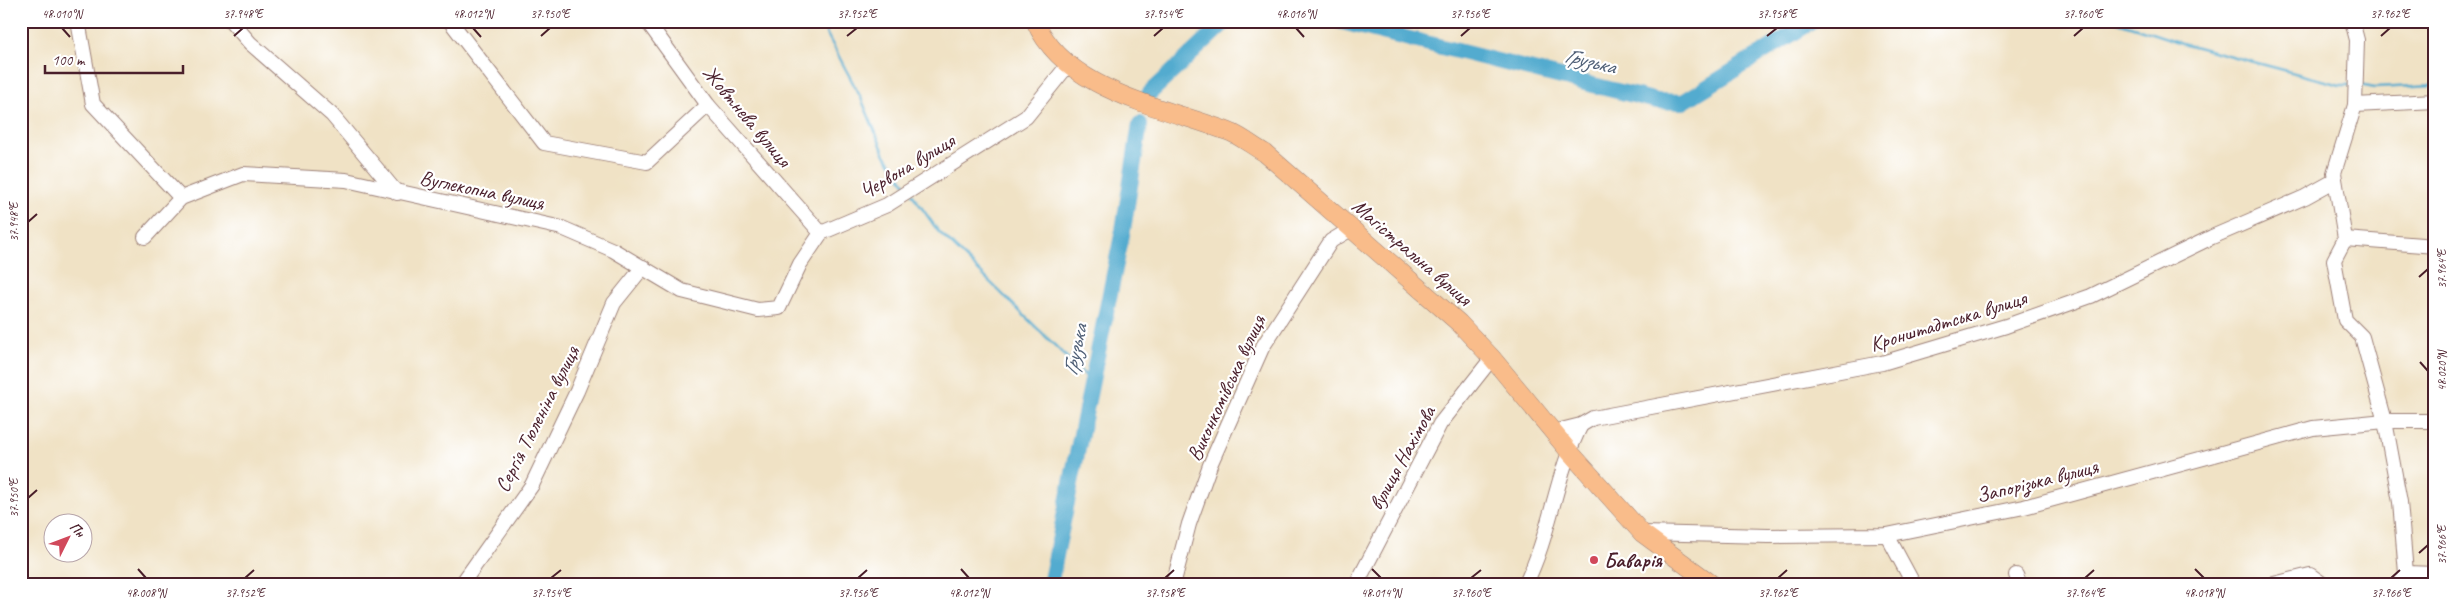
<svg xmlns="http://www.w3.org/2000/svg" width="2456" height="606" viewBox="0 0 2456 606" font-family="Caveat,sans-serif">
	<style>
		.lines { fill: none; stroke-linecap: round; stroke-linejoin: round }
		.stream { stroke: #52abcf; stroke-width: 2.5 }
		.river { stroke: #52abcf; stroke-width: 16 }
		.minor-casing { stroke: #9d8078; stroke-width: 16 }
		.major-casing { stroke: #9d8078; stroke-width: 19 }
		.minor { stroke: #fff; stroke-width: 14 }
		.major { stroke: #f9bc8a; stroke-width: 18 }
		.ticks { fill: none; stroke: #4a1f2b; stroke-width: 2 }
		.poi-dot { fill: #d1495b; stroke: #fff; stroke-width: 2 }
		.labels { text-anchor: middle; dominant-baseline: central; stroke-width: 4.5; stroke-linejoin: round; paint-order: stroke }
		.street-label { font-size: 21px; fill: #4a1f2b; stroke: #fff }
		.poi-label { font-size: 21px; font-weight: bold; fill: #4a1f2b; stroke: #fff; text-anchor: start }
		.water-label { font-size: 22px; font-style: italic; fill: #4e5e75; stroke: #fff }
		.neatline { fill: none; stroke: #4a1f2b; stroke-width: 2 }
		.ticks-label { font-size: 12px; text-anchor: middle; fill: #4a1f2b }
	</style>
	<rect width="100%" height="100%" fill="#fff"/>
	<filter id="ink" filterUnits="userSpaceOnUse"><feTurbulence type="fractalNoise" baseFrequency=".02" numOctaves="2"/><feDisplacementMap in="SourceGraphic" scale="10" xChannelSelector="R" yChannelSelector="G"/><feConvolveMatrix kernelMatrix="1 2 1 2 8 2 1 2 1" color-interpolation-filters="sRGB"/></filter>
	<filter id="wash" filterUnits="userSpaceOnUse"><feTurbulence type="fractalNoise" baseFrequency=".0096" numOctaves="4" result="noise"/><feDisplacementMap in="SourceGraphic" scale="20" xChannelSelector="R" yChannelSelector="G"/><feGaussianBlur stdDeviation="1.12" result="paint"/><feColorMatrix in="noise" values="0 0 0 0 0 0 0 0 0 0 0 0 0 0 0 0 0 1.4 0 .05"/><feComposite in="paint" operator="in"/></filter>
	<g filter="url(#wash)">
		<rect width="100%" height="100%" fill="#f0e2c5"/>
		<g class="lines">
			<g class="stream">
				<path d="M820 21 861 98 885 155 908 188"/>
				<path d="M2115 21 2182 43 2340 85H2351"/>
				<path d="M2359 85 2375 88 2435 85"/>
				<path d="M912 194 938 231 1092 382"/>
			</g>
			<g class="river">
				<path d="M1338 21 1657 101 1683 102 1813 21"/>
				<path d="M1149 94 1226 21"/>
				<path d="M1050 585 1123 230 1140 124"/>
			</g>
		</g>
	</g>
	<g filter="url(#ink)">
		<g class="lines">
			<defs>
				<g id="minor">
					<path d="M78 21 93 104 181 198"/>
					<path d="M231 21 250 43 332 115 397 193"/>
					<path d="M450 21 544 143 647 162 708 105"/>
					<path d="M647 21 708 105 821 233"/>
					<path d="M2352 21 2357 40 2355 105 2334 173 2345 239 2334 260 2345 320 2362 337 2385 421 2400 502 2406 573 2400 585"/>
					<path d="M2355 105 2435 101"/>
					<path d="M145 237 181 198 243 174 346 180 562 228 613 250 682 291 758 310 779 308 800 264 821 233 887 205 1026 117 1068 65"/>
					<path d="M2345 239 2435 246"/>
					<path d="M1553 432 1581 425 1593 418 1882 363 2006 326 2091 296 2212 237 2305 197 2334 181"/>
					<path d="M1642 533 1768 536 1887 535 2024 507 2313 428 2385 421H2435"/>
					<path d="M1887 535 1914 585"/>
					<path d="M2406 573 2435 574"/>
					<path d="M2016 575 2020 585"/>
					<path d="M461 585 532 485 577 391 614 303 643 267"/>
					<path d="M1173 585 1189 524 1210 465 1262 348 1331 241 1351 229"/>
					<path d="M1356 585 1440 424 1492 358"/>
					<path d="M1525 585C1551 534 1555 475 1581 425"/>
					<path d="M2270 585 2310 575 2324 585"/>
				</g>
				<path id="major" d="M1035 21C1066 93 1167 107 1232 133 1243 138 1254 147 1265 153L1459 323 1492 358 1568 450 1642 533 1713 585"/>
			</defs>
			<use href="#minor" class="minor-casing"/>
			<use href="#major" class="major-casing"/>
			<use href="#minor" class="minor"/>
			<use href="#major" class="major"/>
		</g>
	</g>
	<path class="ticks" d="M62 28 70 37M473 28 481 37M1296 28 1304 37M234 36 243 28M541 36 550 28M847 36 857 28M1154 36 1163 28M1461 36 1470 28M1767 36 1777 28M2074 36 2083 28M2381 36 2390 28M28 222 37 214M2419 277 2428 269M2420 362 2428 371M28 498 37 490M2419 553 2428 545M138 569 146 578M961 569 969 578M1372 569 1381 578M2195 569 2204 578M245 578 254 570M551 578 561 570M858 578 867 570M1165 578 1174 570M1471 578 1481 570M1778 578 1787 570M2085 578 2094 570M2391 578 2400 570"/>
	<circle class="poi-dot" cx="1594" cy="560" r="5"/>
	<g class="labels">
		<g class="street-label">
			<text transform="translate(747 116) rotate(50)">Жовтнева вулиця</text>
			<text transform="translate(907 166) rotate(-31)">Червона вулиця</text>
			<text transform="translate(482 190) rotate(12)">Вуглекопна вулиця</text>
			<text transform="translate(1412 252) rotate(41)">Магістральна вулиця</text>
			<text transform="translate(1948 321) rotate(-17)">Кронштадтська вулиця</text>
			<text transform="translate(1226 388) rotate(-65)">Виконкомівська вулиця</text>
			<text transform="translate(537 419) rotate(-63)">Сергія Тюленіна вулиця</text>
			<text transform="translate(1402 458) rotate(-61)">вулиця Нахімова</text>
			<text transform="translate(2037 481) rotate(-14)">Запорізька вулиця</text>
		</g>
		<g class="poi-label">
			<text x="1604" y="560">Баварія</text>
		</g>
		<g class="water-label">
			<text transform="translate(1590 61) rotate(14)">Грузька</text>
			<text transform="translate(1075 350) rotate(-78)">Грузька</text>
		</g>
	</g>
	<rect width="2456" height="606" fill="none" stroke="#fff" stroke-width="55"/>
	<g transform="translate(68 538) rotate(48)"><circle r="24" fill="#ffffff" stroke="#b7a5aa"/>
	<path d="M0-4L9 19L0 12L-9 19Z" fill="#d1495b"/>
	<text y="-8" font-size="14" font-weight="bold" text-anchor="middle" fill="#4a1f2b">Пн</text>
	</g>
	<path d="M45 65v8h138v-8" fill="none" stroke="#4a1f2b" stroke-width="2.5"/>
	<text x="52" y="65" font-size="15" fill="#4a1f2b" stroke="#ffffff" stroke-width="4" paint-order="stroke">100 m</text>
	<rect x="28" y="28" width="2400" height="550" class="neatline"/>
	<g class="ticks-label">
		<text x="62" y="18">48.010°N</text>
		<text x="243" y="18">37.948°E</text>
		<text x="473" y="18">48.012°N</text>
		<text x="550" y="18">37.950°E</text>
		<text x="857" y="18">37.952°E</text>
		<text x="1163" y="18">37.954°E</text>
		<text x="1296" y="18">48.016°N</text>
		<text x="1470" y="18">37.956°E</text>
		<text x="1777" y="18">37.958°E</text>
		<text x="2083" y="18">37.960°E</text>
		<text x="2390" y="18">37.962°E</text>
		<text transform="translate(14 222) rotate(-90)" y="4">37.948°E</text>
		<text transform="translate(2442 269) rotate(-90)" y="4">37.964°E</text>
		<text transform="translate(2442 371) rotate(-90)" y="4">48.020°N</text>
		<text transform="translate(14 498) rotate(-90)" y="4">37.950°E</text>
		<text transform="translate(2442 545) rotate(-90)" y="4">37.966°E</text>
		<text x="146" y="597">48.008°N</text>
		<text x="245" y="597">37.952°E</text>
		<text x="551" y="597">37.954°E</text>
		<text x="858" y="597">37.956°E</text>
		<text x="969" y="597">48.012°N</text>
		<text x="1165" y="597">37.958°E</text>
		<text x="1381" y="597">48.014°N</text>
		<text x="1471" y="597">37.960°E</text>
		<text x="1778" y="597">37.962°E</text>
		<text x="2085" y="597">37.964°E</text>
		<text x="2204" y="597">48.018°N</text>
		<text x="2391" y="597">37.966°E</text>
	</g>
</svg>
